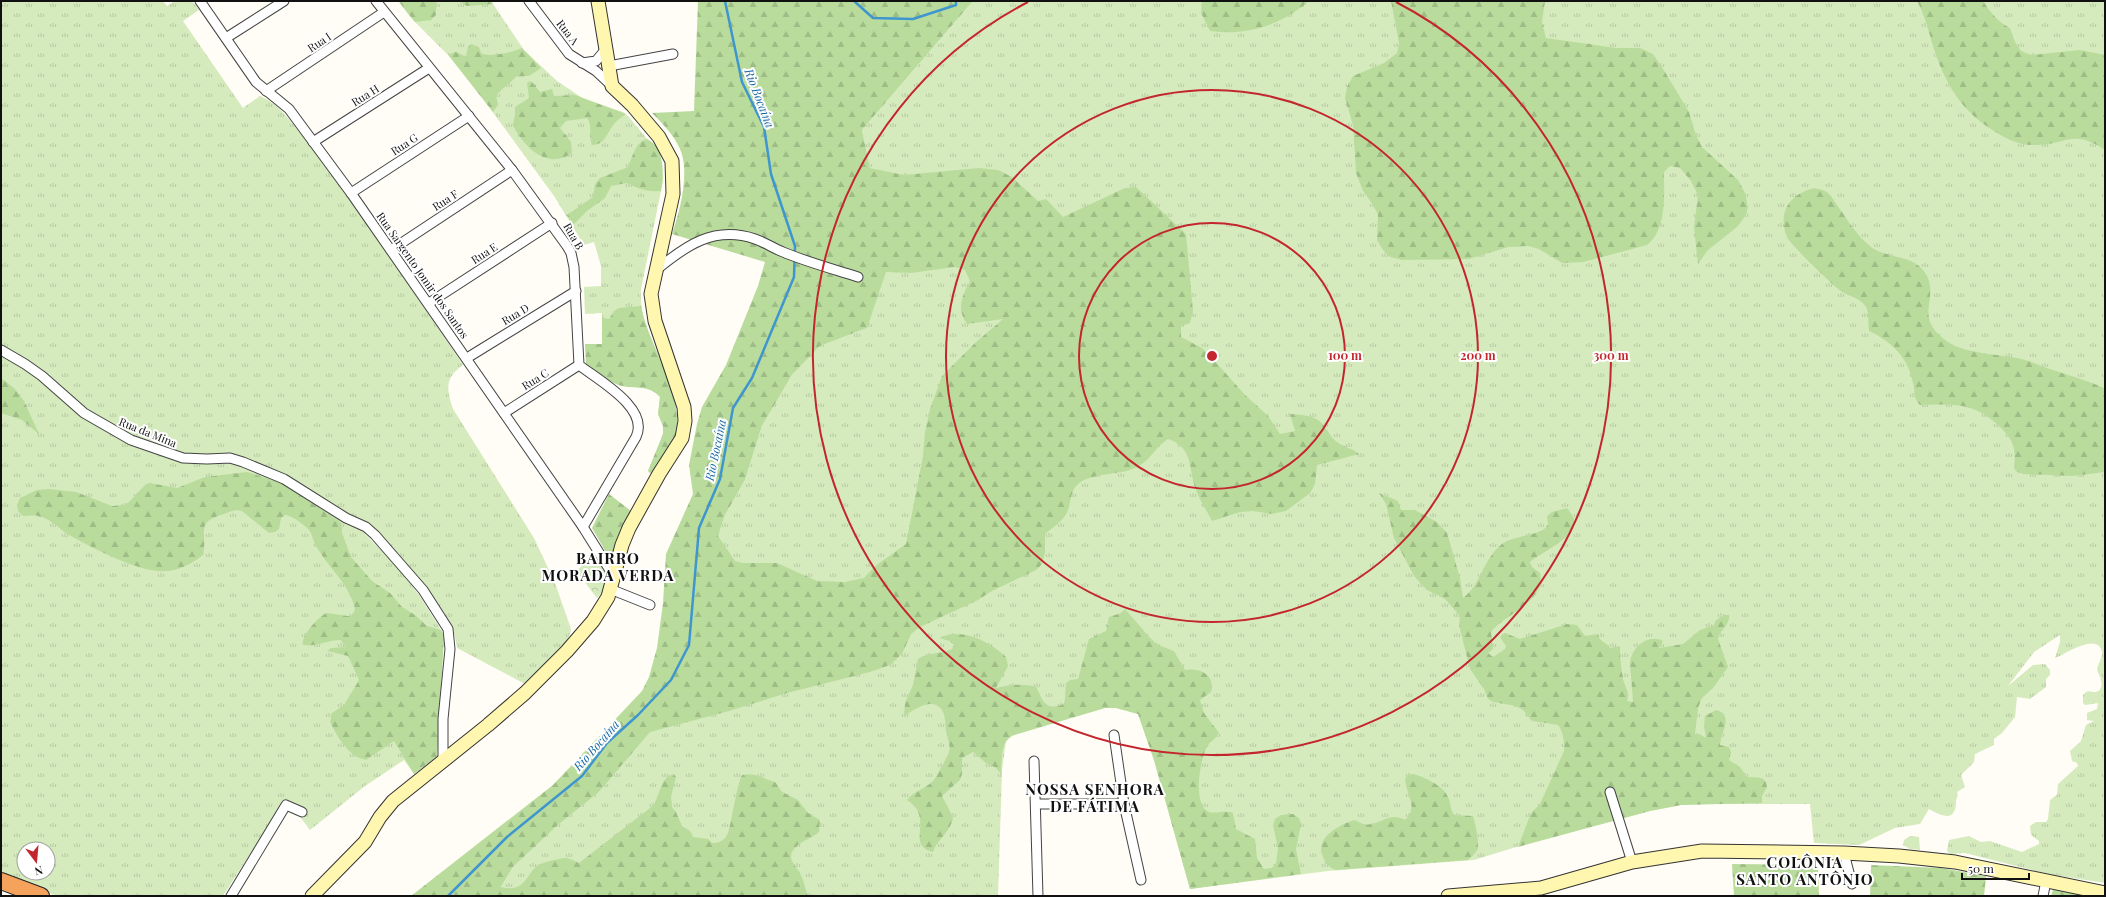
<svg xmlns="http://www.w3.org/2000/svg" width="2106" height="897" viewBox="0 0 2106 897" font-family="'Playfair Display',serif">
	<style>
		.grass { fill: url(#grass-tufts); fill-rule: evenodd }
		.forest { fill: url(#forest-firs); fill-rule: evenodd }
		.park { fill: url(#park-crowns) }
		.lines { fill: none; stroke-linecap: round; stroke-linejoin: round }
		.stream { stroke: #3f96cf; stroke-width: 2.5 }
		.street-casing { stroke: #444; stroke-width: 11 }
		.secondary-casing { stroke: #333; stroke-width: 15 }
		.highway-casing { stroke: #222; stroke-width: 18 }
		.street { stroke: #fff; stroke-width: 9 }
		.secondary { stroke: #fff6b0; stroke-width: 13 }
		.highway { stroke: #f5a25d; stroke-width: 16 }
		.ring { fill: none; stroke: #c4262e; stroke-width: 2 }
		.labels { text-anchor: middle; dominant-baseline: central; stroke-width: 4; stroke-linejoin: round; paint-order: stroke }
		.street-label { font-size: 11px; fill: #111; stroke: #fff }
		.water-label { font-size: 12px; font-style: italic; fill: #1768a6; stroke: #fff }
		.district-label { font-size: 15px; font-weight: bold; letter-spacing: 1px; fill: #111; stroke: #fff }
		.centre { fill: #c4262e; stroke: #fff; stroke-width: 2 }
		.ring-label { font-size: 12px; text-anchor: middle; font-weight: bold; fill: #c4262e; stroke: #fff; stroke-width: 4; stroke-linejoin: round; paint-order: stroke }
	</style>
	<defs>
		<pattern id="grass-tufts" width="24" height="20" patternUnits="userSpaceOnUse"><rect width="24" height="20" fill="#d5ebbd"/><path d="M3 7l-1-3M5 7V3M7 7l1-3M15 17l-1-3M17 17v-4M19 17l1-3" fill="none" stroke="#b6c8a1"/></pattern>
		<pattern id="forest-firs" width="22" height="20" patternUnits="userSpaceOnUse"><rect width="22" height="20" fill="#b9dc9c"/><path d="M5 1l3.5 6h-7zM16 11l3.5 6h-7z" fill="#9ebc85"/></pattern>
		<pattern id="park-crowns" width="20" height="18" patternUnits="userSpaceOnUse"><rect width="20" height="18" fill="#d5ebbd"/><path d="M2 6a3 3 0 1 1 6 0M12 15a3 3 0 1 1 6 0" fill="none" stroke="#b6c8a1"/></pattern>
	</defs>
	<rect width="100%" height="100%" fill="#fffdf5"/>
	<g class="grass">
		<path d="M1 1H163L167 6 175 1H192L199 10 183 21 243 108 260 96C280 104 292 124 306 140 363 211 412 289 463 365 445 377 446 389 453 409L534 538 555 583 571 629C572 642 535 675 525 684L457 648 455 637 452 627 372 528 365 534 393 562 419 595 443 633 437 756 414 774 404 760 365 786 310 830 298 814 291 811 276 815 273 818 223 896H57L1 875ZM24 849H48V873H24Z"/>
		<path d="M398 1H491L524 50 557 81 584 99 623 112 629 117 658 152 662 166 663 181 641 289C637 340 685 382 676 434L650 473 648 471 663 434V426L658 414 660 397C648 383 632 391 616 384 609 380 591 352 585 344H602V313L585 314 584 287 601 286V266L594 242 584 245 554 196 481 96 451 58 411 18Z"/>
		<path d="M973 1H2105V883L2048 874 1965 853 1950 854 1947 851 1949 840 1969 836 1981 842 1990 841 2022 852 2039 844V841L2031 835 2030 826 2036 822H2046L2048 819 2050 800 2057 795 2058 784 2078 766 2077 763 2072 761 2070 751 2081 741 2086 725 2094 721 2087 720V713L2097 709 2098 703 2085 705 2083 703V695L2086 692C2089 691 2093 692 2096 692 2106 689 2100 676 2097 670 2098 663 2103 658 2102 652 2098 631 2064 655 2055 658L2060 642V635L2034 652 2008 686 2033 665 2045 664 2050 670V675L2046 679V687L2030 699 2017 697 2015 717 2002 733 1994 739V745L1975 754 1974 762 1961 775 1965 787 1957 792C1959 797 1956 797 1956 801 1956 822 1943 817 1929 809L1920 824 1895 828 1859 845 1814 843 1810 804H1701L1681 805 1650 811 1526 844 1474 860 1328 871 1190 889 1154 760 1138 714 1116 708H1105L1015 734 1006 741 1002 770 998 896H496L513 867 558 825 598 793 621 764 718 536 725 515 745 480 762 426 792 375 820 346 867 328 878 208 862 130Z"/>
		<path d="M1910 836 1919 837 1920 850 1910 849 1903 845 1904 840Z"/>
	</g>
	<g class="forest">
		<path d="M402 1H436V15L431 20 415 22 400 3Z"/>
		<path d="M459 1H491L493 4 467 6Z"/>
		<path d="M698 1H973L862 130 870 168 904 175 979 168 998 170 1012 177 1038 201 1046 199 1063 217 1125 188 1136 187 1186 234 1193 311 1190 323 1181 326V337L1202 348 1213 359 1245 395 1268 416 1280 434 1295 431 1290 414C1303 415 1317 415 1325 427 1329 433 1331 437 1337 442 1344 447 1352 448 1359 454L1317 465 1315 484 1310 493 1286 511 1272 514 1253 511 1240 512 1212 521C1207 511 1200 501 1196 490 1188 469 1194 447 1168 439 1155 447 1150 462 1135 468 1117 476 1091 472 1077 485 1070 492 1071 502 1068 510 1064 521 1053 527 1045 534V552L1042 564 1036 570 992 591 978 600 920 627 911 634 902 654 890 665 870 672 787 693 729 711 650 732 598 793 558 825 513 867 501 887C526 893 525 875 538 865 540 863 564 857 567 858 571 859 575 861 579 863L654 805 663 782 668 776 674 774 676 777 671 797 672 807 676 812 682 826 690 831 693 837 708 839 712 843C720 843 725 840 728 833 732 820 737 784 742 775 755 772 762 778 775 782L782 792 798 800 808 813 820 820 819 832C812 838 804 840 798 845 783 858 796 864 801 875 804 881 805 889 808 896H411L553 785 642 691 649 677 657 648 663 603 666 554 693 494 689 465 697 424 702 407 726 365 758 286 765 262 672 234C680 211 691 170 679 147 673 134 662 123 652 113L694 111ZM955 267 965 270 970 281C962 296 956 309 967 324L1003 319 975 343 942 376 930 409 925 432 923 456 906 544 874 567 864 578 845 582 817 581 777 563H743L735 561 718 536 725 515 745 480 762 426 792 375 820 346 867 328 886 272 911 273Z"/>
		<path d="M1202 1H1309C1281 25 1247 36 1210 31L1201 13Z"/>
		<path d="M1391 1H1545L1542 22 1546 38 1616 48H1640L1653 54 1665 72 1689 112 1696 135 1702 147 1738 180 1745 193 1748 207 1746 215 1737 227 1708 250 1698 264 1694 227 1698 195 1691 181 1680 168 1670 166 1664 172C1664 194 1667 230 1647 245L1583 262 1562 263 1539 249 1528 246 1508 247 1469 259 1402 260 1390 257 1383 250 1377 240 1378 214 1371 202 1363 191 1356 173 1353 125 1345 98 1347 87 1353 76 1384 63 1397 53 1399 43Z"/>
		<path d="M1917 1H1983C1990 12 1999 23 2010 28L2015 42 2021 51 2031 55 2080 50 2105 55V150C2073 128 2066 145 2036 145 2019 146 2004 138 1991 129 1964 112 1948 88 1937 58 1930 39 1927 19 1917 1Z"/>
		<path d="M471 44 479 47 481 53C489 58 513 52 522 48L541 68 529 76H517L496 95 498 105 493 112 449 56C456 47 460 56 466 56L468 47Z"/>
		<path d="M530 81 532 82 540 92 552 89 554 96 575 95 626 114C622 117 618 119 615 123 607 131 606 145 592 145 588 136 593 126 587 118L566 121 560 128 571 142 572 153C547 171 523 146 513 125L515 114V107L529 98 527 83Z"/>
		<path d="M647 139C665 147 664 176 661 191 648 192 638 189 627 183L611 186 605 198 587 211 573 225 567 215 593 197 595 184 600 178 628 167C632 158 636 141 647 139Z"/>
		<path d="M1814 188C1818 189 1825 190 1828 193 1831 195 1834 201 1837 205 1847 219 1857 236 1871 247 1886 258 1911 255 1923 270 1944 297 1909 315 1948 342 1965 354 2000 354 2021 359 2031 361 2040 366 2050 369 2068 375 2086 380 2104 388L2105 472 2072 476 2023 474 2017 472 2014 468C2016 449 2014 440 2000 427 1975 402 1953 404 1920 405 1912 395 1916 394 1913 383 1908 357 1892 342 1869 331 1868 325 1869 312 1866 307 1860 297 1849 297 1841 291 1833 286 1789 243 1787 237 1784 230 1783 222 1784 215 1787 200 1799 192 1814 188Z"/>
		<path d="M641 306C649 349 693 405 671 448 667 456 659 465 654 473H650L648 471 663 434V426L658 414 660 397C649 384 634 389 619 385 607 381 597 373 586 366L585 344H602V313L604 318 609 319 614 311 619 308Z"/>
		<path d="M1 378 14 388 24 401 39 434 22 420 1 413Z"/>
		<path d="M247 472 282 483 339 521 342 525V533L351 557 372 581 390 593 402 607 415 615 427 626 441 630 444 638 437 756 414 774 394 741 366 760C348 756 338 738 330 722L332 713 344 705 359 680 348 656 327 651 331 648 345 647 341 640C328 640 316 647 303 645 301 635 318 618 326 613L348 616 353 615 355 609C350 584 327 567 315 544 313 540 312 534 309 530 305 525 290 514 284 515L281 518 279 529 275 532 269 533 242 511C235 509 230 512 224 514 194 523 208 531 203 555 191 565 174 573 158 571 130 568 93 548 69 535 60 530 49 517 38 516 33 515 28 516 23 516L18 511 17 505 20 498 37 490 49 489 76 492 112 506 124 505 129 502 144 486 150 483 177 488 205 477Z"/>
		<path d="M1379 493 1398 501 1401 510H1415L1437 522 1447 533 1460 578 1463 598C1482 584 1482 560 1502 544 1514 535 1544 536 1548 524L1547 516 1552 512 1567 508C1569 511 1573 515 1574 519 1579 537 1539 553 1530 562L1532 567 1540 573C1547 601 1505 614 1491 632L1493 649 1488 653 1493 657 1505 649 1506 646 1500 637 1505 633 1520 639 1567 624 1577 625 1585 636 1597 634C1599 641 1606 642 1610 648L1620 646C1620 657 1621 668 1623 679 1625 687 1630 692 1627 701L1633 702 1630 663C1631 648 1648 633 1663 641L1659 648 1683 644 1700 630 1714 625 1716 620 1725 615H1729C1730 626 1720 629 1718 639L1728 667 1713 688 1702 698 1698 708 1695 734 1701 735 1706 738 1704 726 1705 716 1716 710C1735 714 1720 735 1720 745L1729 747 1731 752 1729 760 1740 767 1747 777C1756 778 1766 775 1767 787L1762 796V803L1681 805 1650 811 1518 847 1531 813 1540 804 1564 751C1565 744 1563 731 1558 725L1532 721 1523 710 1516 706 1493 702 1488 699 1484 689 1470 669 1459 625 1460 616 1445 599 1427 590 1414 576 1394 538 1386 504Z"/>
		<path d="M609 494 631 511 611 561 592 528Z"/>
		<path d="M1125 609 1151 639 1158 645 1174 651 1185 670C1200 667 1216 675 1211 692L1200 700 1204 713 1219 733C1216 739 1209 742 1207 747 1200 759 1192 805 1209 812 1215 814 1224 810 1233 813L1236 829 1255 839 1257 858 1264 869 1272 868 1276 863 1278 848 1273 825 1275 819 1281 815 1293 814 1299 818 1301 824 1296 849 1301 874 1190 889 1154 760 1138 714 1116 708H1105L1011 736C1000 744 1002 761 1001 774L996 768 986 763 973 752 962 758V774L960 780 942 796 953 817C951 832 938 838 933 852 904 845 936 818 907 800 914 790 930 788 936 777 939 771 947 758 949 752 951 745 947 738 946 731 945 720 946 703 929 704 920 705 911 712 904 716L905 703 913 685 918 659C929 651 941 655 952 649L954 645 950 641 939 638C963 627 988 641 1006 657L1008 666 996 688C1008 685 1025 683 1036 687 1042 697 1043 709 1058 706 1061 705 1062 705 1064 703 1066 698 1065 689 1066 683L1070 680 1078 679 1089 639 1106 631 1109 617 1121 613Z"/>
		<path d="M1414 774C1425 778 1443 785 1448 797 1451 803 1450 809 1454 815L1473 816C1475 821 1479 842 1478 848 1477 852 1471 857 1468 860L1336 870C1329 868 1326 864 1323 857 1314 838 1340 824 1355 820 1376 834 1385 809 1405 820 1419 808 1406 794 1405 779L1408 775Z"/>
		<path d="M1732 864 1818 865 1819 896H1734Z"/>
		<path d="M1871 865 1941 868 1986 876 1984 896H1858H1870Z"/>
		<path d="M2056 888 2095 896H2051L2053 890Z"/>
	</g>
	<path class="park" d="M595 555C606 569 613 584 597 598L576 571Z"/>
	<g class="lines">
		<g class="stream">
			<path d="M854 1 873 18 913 19 956 5V1"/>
			<path d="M448 896 507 837 582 776 607 743 638 715 671 680 689 645 699 528 720 479 733 408 752 378 794 277 795 246 771 174 764 127 742 82 725 1"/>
		</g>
		<defs>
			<g id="street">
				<path d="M200 1 256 82 289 109 351 193 583 527 613 575"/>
				<path d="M376 1 512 170 567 246 571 253 574 267 579 365C598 380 650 408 636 437L583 527"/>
				<path d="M529 1 569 54 596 71 612 86"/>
				<path d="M226 38 284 1"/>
				<path d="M582 63 596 61 606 49"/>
				<path d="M609 66 673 54"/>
				<path d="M266 91 384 12"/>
				<path d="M313 142 429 68"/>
				<path d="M351 193 469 116"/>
				<path d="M391 250 512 170"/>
				<path d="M655 271C685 246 714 225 755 239 764 242 773 248 783 252 807 262 833 269 858 277"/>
				<path d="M429 303 552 223"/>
				<path d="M1 350 25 364 42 376 84 413 131 440 183 458 207 459 230 458 243 462 284 479 346 518 366 527 375 535 423 590 448 629 450 649 443 719V760"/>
				<path d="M467 358 576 291"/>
				<path d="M504 413 579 365"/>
				<path d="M610 589 650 605"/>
				<path d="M1114 735 1124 804 1141 880"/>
				<path d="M1034 761 1038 896"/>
				<path d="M1610 792 1632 862"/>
				<path d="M1037 804H1124"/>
				<path d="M1844 853 1852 884"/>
				<path d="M231 896 286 805 302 812"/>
				<path d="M2043 896 2046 881"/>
			</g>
			<g id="secondary">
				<path d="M312 896 365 842 380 817 393 801 488 725 525 693 567 651 593 621 608 597 622 545 629 528 659 474 682 438 685 421 684 407 655 321 651 294 673 194 672 161 659 137 632 105 612 86 598 1"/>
				<path d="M1448 896 1541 888 1632 862 1702 851 1844 853 1899 856 1955 862 2105 893"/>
			</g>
			<path id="highway" d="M1 881 41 896"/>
		</defs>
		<use href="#street" class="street-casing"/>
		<use href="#secondary" class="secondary-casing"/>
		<use href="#highway" class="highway-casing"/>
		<use href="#street" class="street"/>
		<use href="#secondary" class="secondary"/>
		<use href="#highway" class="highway"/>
	</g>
	<g class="ring">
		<circle cx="1212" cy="356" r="133"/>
		<circle cx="1212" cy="356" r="266"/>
		<path d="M1396 2A399 399 0 1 1 1028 2"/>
	</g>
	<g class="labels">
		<g class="street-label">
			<text transform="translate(568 32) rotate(52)">Rua A</text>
			<text transform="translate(319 42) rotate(-34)">Rua I</text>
			<text transform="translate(365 95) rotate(-32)">Rua H</text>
			<text transform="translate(404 144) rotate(-33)">Rua G</text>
			<text transform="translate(445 200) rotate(-33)">Rua F</text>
			<text transform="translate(574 236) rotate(60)">Rua B</text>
			<text transform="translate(484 253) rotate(-33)">Rua E</text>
			<text transform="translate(423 275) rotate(55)">Rua Sargento Jomir dos Santos</text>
			<text transform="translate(515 314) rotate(-31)">Rua D</text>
			<text transform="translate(535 379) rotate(-32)">Rua C</text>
			<text transform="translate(148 432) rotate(22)">Rua da Mina</text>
		</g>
		<g class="water-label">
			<text transform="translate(760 98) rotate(69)">Rio Bocaína</text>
			<text transform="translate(715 450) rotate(-78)">Rio Bocaína</text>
			<text transform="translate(596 745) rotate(-49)">Rio Bocaína</text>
		</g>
		<g class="district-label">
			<text x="608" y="558">BAIRRO<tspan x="608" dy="17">MORADA VERDA</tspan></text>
			<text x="1095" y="789">NOSSA SENHORA<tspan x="1095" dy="17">DE FÁTIMA</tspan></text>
			<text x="1805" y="862">COLÔNIA<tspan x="1805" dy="17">SANTO ANTÔNIO</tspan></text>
		</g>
	</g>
	<circle cx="1212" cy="356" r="6" class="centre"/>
	<g class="ring-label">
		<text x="1345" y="360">100 m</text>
		<text x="1478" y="360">200 m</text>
		<text x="1611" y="360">300 m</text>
	</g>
	<rect width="2106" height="897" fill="none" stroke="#111111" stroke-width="4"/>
	<g transform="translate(36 861) rotate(164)"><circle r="19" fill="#ffffff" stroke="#a0a0a0"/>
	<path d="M0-3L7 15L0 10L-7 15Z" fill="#c4262e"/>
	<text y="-6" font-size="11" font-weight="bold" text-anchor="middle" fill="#111111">N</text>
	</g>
	<path d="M1962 873v6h67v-6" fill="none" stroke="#111111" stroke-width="2"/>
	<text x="1968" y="873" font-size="12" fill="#111111" stroke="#ffffff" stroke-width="3" paint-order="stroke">50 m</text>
</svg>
